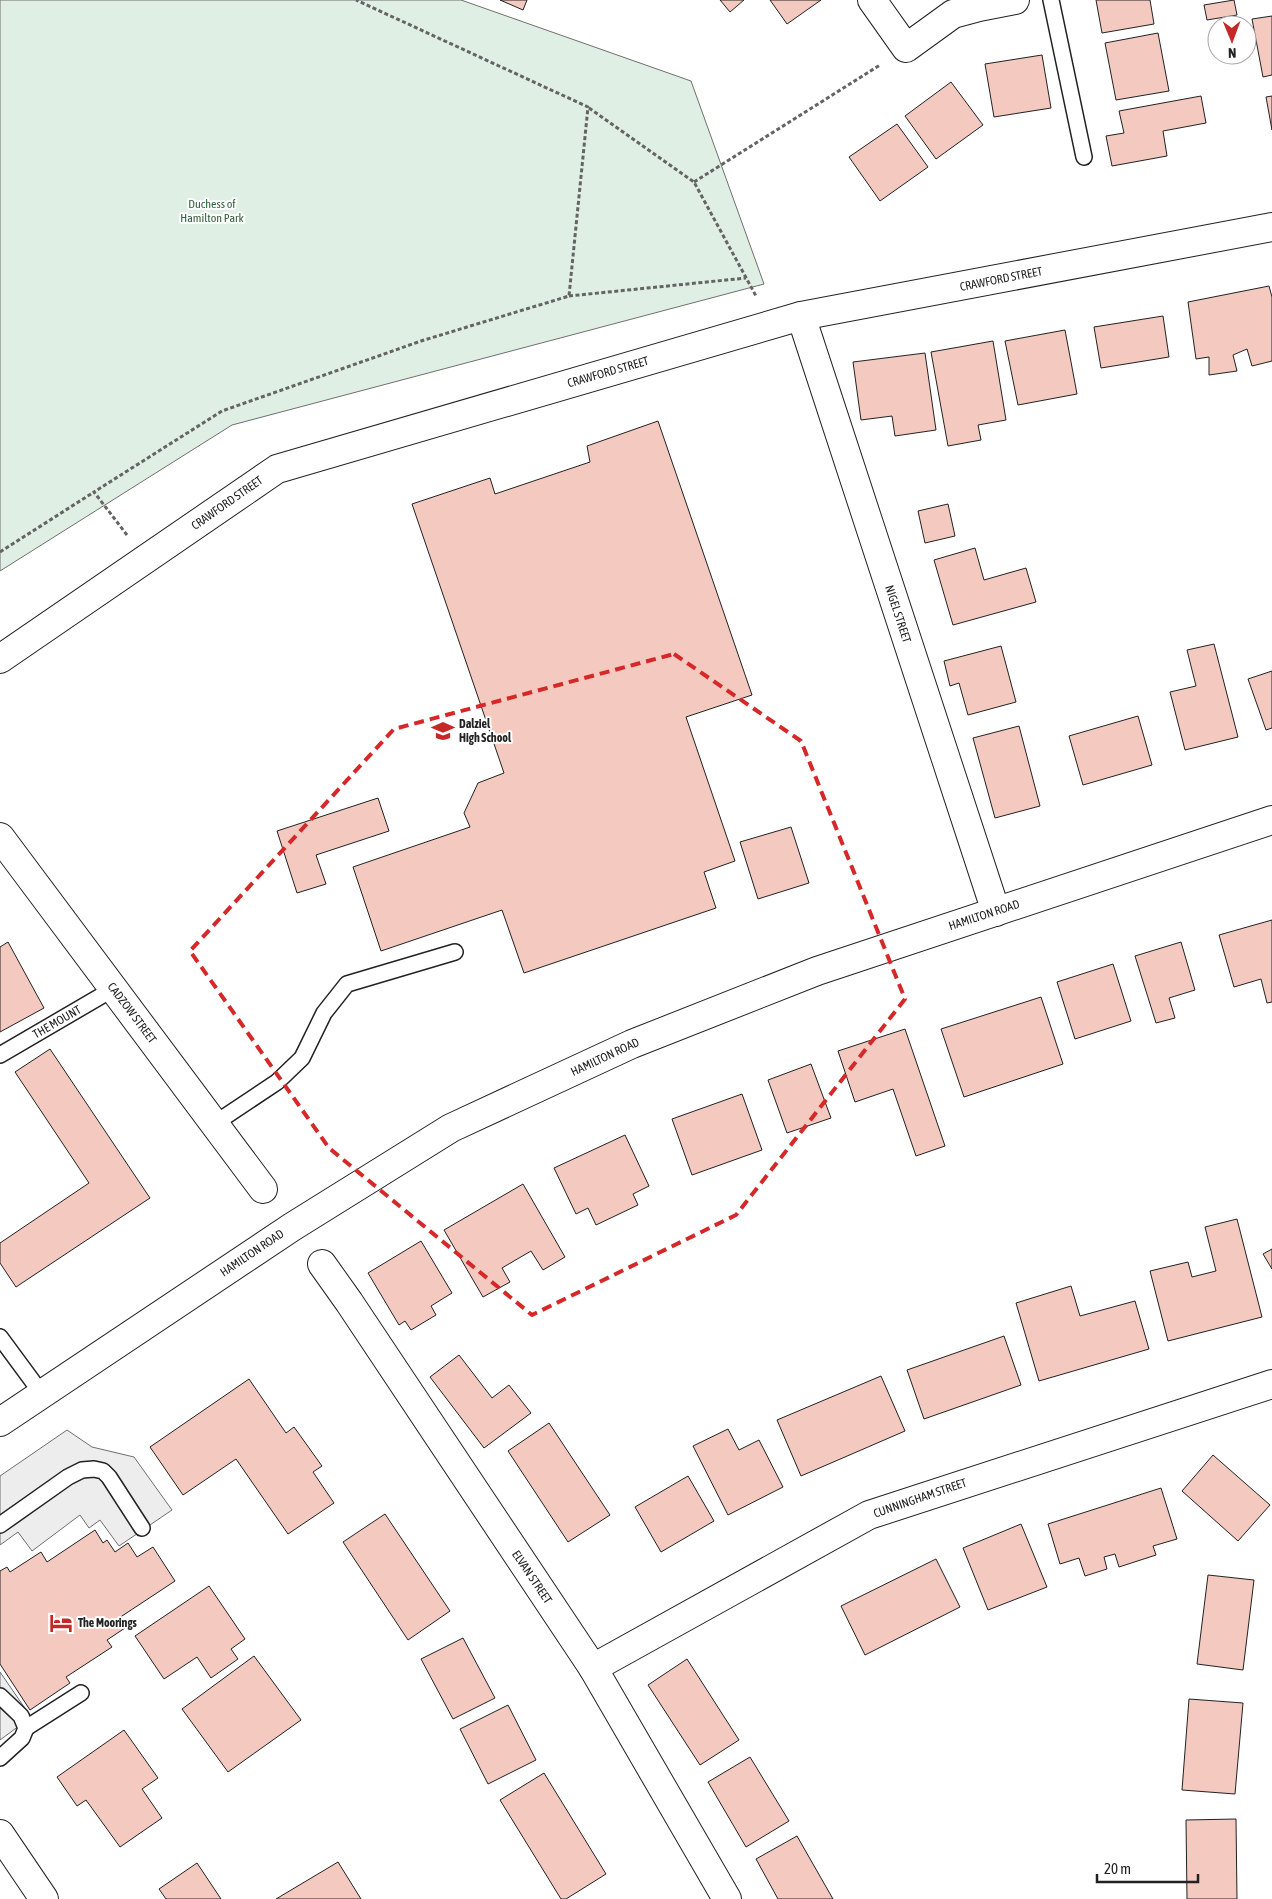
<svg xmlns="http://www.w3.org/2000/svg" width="1272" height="1899" viewBox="0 0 1272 1899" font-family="'Asap Condensed',sans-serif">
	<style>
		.green { fill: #e0efe3; stroke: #6f6f6f }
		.parking { fill: #ededed; stroke: #6f6f6f }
		.building { fill: #f3c9c0; stroke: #222 }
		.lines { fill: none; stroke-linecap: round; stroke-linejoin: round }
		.service-casing { stroke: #222; stroke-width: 18 }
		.minor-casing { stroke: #222; stroke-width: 30 }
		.primary-casing { stroke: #222; stroke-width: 30 }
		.path { stroke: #646464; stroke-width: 3; stroke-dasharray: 4 2.5; stroke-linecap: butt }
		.service { stroke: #fff; stroke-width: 15 }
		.minor { stroke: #fff; stroke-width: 28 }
		.primary { stroke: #fff; stroke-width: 28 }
		.marked { fill: none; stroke: #d62828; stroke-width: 4; stroke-dasharray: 10 6; stroke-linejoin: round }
		.labels { text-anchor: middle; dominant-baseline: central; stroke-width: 4; stroke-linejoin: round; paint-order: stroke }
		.park-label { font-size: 12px; fill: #2f5e38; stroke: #fff }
		.street-label { font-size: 12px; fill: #222; stroke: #fff }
		.poi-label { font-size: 12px; font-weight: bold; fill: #222; stroke: #fff; text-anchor: start }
	</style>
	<rect width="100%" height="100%" fill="#fff"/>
	<path class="green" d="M0 0H461L691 81 764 284 232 425 0 571Z"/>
	<g class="parking">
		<path d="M67 1430 92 1447 134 1457 172 1510 119 1546 100 1520 89 1528 80 1515 32 1551 18 1532 0 1545V1476Z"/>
		<path d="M0 1672 31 1717 0 1740Z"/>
	</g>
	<g class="building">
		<path d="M500 0H527L523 10Z"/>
		<path d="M720 0H744L730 12Z"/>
		<path d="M770 0H821L787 24Z"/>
		<path d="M1096 0H1150L1154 24 1102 33Z"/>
		<path d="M1234 0 1237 15 1207 20 1204 5Z"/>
		<path d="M1272 16V75L1263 77 1252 19Z"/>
		<path d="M1158 33 1169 91 1116 100 1105 43Z"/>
		<path d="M1042 55 1051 108 994 117 985 64Z"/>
		<path d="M951 82 983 125 936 159 905 116Z"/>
		<path d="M1201 96 1206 123 1163 131 1167 156 1112 166 1106 136 1124 133 1119 111Z"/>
		<path d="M1272 96V130L1266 97Z"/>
		<path d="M897 124 928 167 880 201 849 157Z"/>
		<path d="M1269 286 1272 297V361L1252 366 1247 349 1233 355 1237 371 1209 375V357L1196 359 1188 302Z"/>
		<path d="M1163 316 1169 357 1101 368 1094 327Z"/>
		<path d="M1065 330 1077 394 1018 405 1005 341Z"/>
		<path d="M993 341 1006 420 978 425 981 440 948 446 931 352Z"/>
		<path d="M925 353 936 430 895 436 892 416 861 420 853 362Z"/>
		<path d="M658 421 752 695 686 717 735 861 704 872 716 908 524 973 502 910 381 951 353 867 470 827 464 813 478 783 504 773 412 504 490 478 495 494 590 462 587 446Z"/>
		<path d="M948 504 955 536 925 543 918 511Z"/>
		<path d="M975 548 984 580 1026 568 1036 602 953 625 934 560Z"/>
		<path d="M1214 644 1238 737 1185 750 1170 692 1196 686 1187 650Z"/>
		<path d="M1001 646 1016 702 968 715 959 683 950 686 944 661Z"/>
		<path d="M1272 671V728L1266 730 1248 679Z"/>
		<path d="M1138 716 1152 765 1083 785 1069 736Z"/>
		<path d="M1019 726 1040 806 995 818 973 738Z"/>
		<path d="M378 798 389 831 316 855 326 884 297 893 277 831Z"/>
		<path d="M791 827 809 883 758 899 740 842Z"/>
		<path d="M1272 920V1002L1267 1003 1261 979 1234 987 1219 935Z"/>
		<path d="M8 942 44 1008 0 1032V947Z"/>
		<path d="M1181 942 1195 990 1169 998 1175 1018 1156 1023 1135 956Z"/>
		<path d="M1113 964 1131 1021 1075 1039 1057 982Z"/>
		<path d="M1041 997 1063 1064 964 1097 941 1029Z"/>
		<path d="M905 1029 945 1146 916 1156 893 1089 855 1102 838 1051Z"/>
		<path d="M50 1049 150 1198 16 1287 0 1263V1243L89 1183 15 1072Z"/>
		<path d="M811 1064 831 1118 787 1133 768 1080Z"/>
		<path d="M742 1094 762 1150 692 1175 672 1119Z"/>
		<path d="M625 1135 649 1186 633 1194 638 1205 596 1225 588 1208 576 1214 554 1168Z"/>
		<path d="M523 1184 565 1257 543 1270 531 1251 502 1268 510 1282 483 1297 444 1230Z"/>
		<path d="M1237 1219 1262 1317 1168 1341 1150 1271 1188 1262 1192 1277 1216 1271 1205 1227Z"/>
		<path d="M421 1241 452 1293 431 1306 436 1315 411 1330 405 1321 399 1325 368 1273Z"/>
		<path d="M1272 1249V1269L1263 1254Z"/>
		<path d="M1071 1286 1080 1316 1135 1301 1149 1349 1039 1381 1016 1303Z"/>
		<path d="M1004 1336 1021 1385 924 1419 907 1370Z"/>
		<path d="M459 1355 492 1398 509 1385 531 1413 484 1448 430 1377Z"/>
		<path d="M881 1376 905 1431 801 1476 777 1420Z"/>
		<path d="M249 1379 286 1433 294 1427 322 1466 313 1472 334 1503 288 1534 236 1459 183 1495 150 1447Z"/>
		<path d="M549 1423 610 1515 568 1542 508 1451Z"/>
		<path d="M728 1429 739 1450 759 1440 783 1487 728 1515 693 1446Z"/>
		<path d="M1213 1455 1270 1505 1238 1541 1182 1491Z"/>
		<path d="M688 1476 714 1521 661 1552 635 1507Z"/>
		<path d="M1161 1488 1177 1539 1153 1546 1156 1555 1119 1567 1115 1554 1104 1557 1107 1569 1085 1576 1079 1558 1060 1564 1048 1524Z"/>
		<path d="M385 1514 450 1611 408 1640 343 1542Z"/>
		<path d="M1021 1524 1047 1587 988 1610 963 1548Z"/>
		<path d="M95 1530 103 1543 107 1540 115 1552 128 1543 137 1557 153 1547 175 1581 119 1618 125 1628 107 1640 112 1647 66 1677 70 1683 30 1710 0 1664V1571L7 1567 10 1572 41 1552 47 1562Z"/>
		<path d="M936 1559 960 1607 865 1655 841 1606Z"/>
		<path d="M1208 1575 1254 1580 1243 1670 1197 1664Z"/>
		<path d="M209 1586 245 1639 231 1649 238 1659 211 1678 197 1657 164 1679 135 1636Z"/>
		<path d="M463 1638 495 1698 453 1719 421 1659Z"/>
		<path d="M254 1656 301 1720 228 1772 182 1709Z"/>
		<path d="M687 1659 739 1740 700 1765 648 1685Z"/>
		<path d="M1189 1699 1243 1703 1235 1794 1182 1790Z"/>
		<path d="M508 1705 536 1760 488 1784 460 1729Z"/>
		<path d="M124 1730 158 1778 142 1789 162 1818 120 1847 86 1800 77 1806 57 1777Z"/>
		<path d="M750 1757 789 1821 746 1847 708 1782Z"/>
		<path d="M544 1773 606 1874 566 1899H561L500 1800Z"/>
		<path d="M1236 1819 1237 1899H1187L1186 1820Z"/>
		<path d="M797 1836 833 1899H778L756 1859Z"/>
		<path d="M338 1862 361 1899H276Z"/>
		<path d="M197 1863 221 1899H166L159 1889Z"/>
	</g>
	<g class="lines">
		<defs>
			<g id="service">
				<path d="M1051 0 1084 157"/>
				<path d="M0 1055 113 989"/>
				<path d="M214 1124 277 1082 302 1058 324 1013 347 984 455 952"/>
				<path d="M0 1337 42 1394"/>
				<path d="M0 1525 68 1477 82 1470 94 1469 103 1471 109 1477 142 1528"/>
				<path d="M0 1696 21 1716 26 1728 22 1738 0 1758"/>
				<path d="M26 1728 81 1693"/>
			</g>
			<g id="minor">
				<path d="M872 0 906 48 953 14 979 7 1015 0"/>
				<path d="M801 316 996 912"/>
				<path d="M0 659 277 469 801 316 1272 227"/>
				<path d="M0 837 263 1189"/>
				<path d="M322 1264 349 1302 593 1668 727 1899"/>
				<path d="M593 1668 869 1515 1272 1384"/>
				<path d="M0 1834 44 1899"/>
			</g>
			<path id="primary" d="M0 1422 292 1227 451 1128 632 1044 817 971 1272 820"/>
		</defs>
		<use href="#service" class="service-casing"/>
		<use href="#minor" class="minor-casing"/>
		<use href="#primary" class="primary-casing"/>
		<g class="path">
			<path d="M589 108 694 182 756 296"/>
			<path d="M694 182 880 65"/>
			<path d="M569 296 746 278"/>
			<path d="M127 535 94 492 222 411 421 341 569 296 588 107 356 0"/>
			<path d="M0 552 94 492"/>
		</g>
		<use href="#service" class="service"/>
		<use href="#minor" class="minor"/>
		<use href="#primary" class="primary"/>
	</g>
	<path class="marked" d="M674 654 801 741 905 999 736 1215 532 1315 329 1148 190 951 394 729Z"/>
	<defs>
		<symbol id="school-bare" viewBox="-9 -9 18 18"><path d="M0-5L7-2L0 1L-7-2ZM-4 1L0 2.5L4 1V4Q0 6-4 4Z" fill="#c62828" stroke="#fff" stroke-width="2.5" paint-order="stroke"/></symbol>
		<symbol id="hotel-bare" viewBox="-9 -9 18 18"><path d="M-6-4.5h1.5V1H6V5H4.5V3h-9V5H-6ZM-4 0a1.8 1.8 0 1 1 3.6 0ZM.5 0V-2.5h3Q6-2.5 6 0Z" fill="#c62828" stroke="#fff" stroke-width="2.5" paint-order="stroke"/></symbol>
	</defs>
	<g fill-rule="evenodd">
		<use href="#school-bare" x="427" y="715" width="32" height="32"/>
		<use href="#hotel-bare" x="45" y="1607" width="32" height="32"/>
	</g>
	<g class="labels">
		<g class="park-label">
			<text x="212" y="204">Duchess of<tspan x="212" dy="14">Hamilton Park</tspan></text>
		</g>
		<g class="street-label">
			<text transform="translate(1001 279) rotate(-11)">CRAWFORD STREET</text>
			<text transform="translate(608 372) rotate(-16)">CRAWFORD STREET</text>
			<text transform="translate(227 503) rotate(-35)">CRAWFORD STREET</text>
			<text transform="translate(898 614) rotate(72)">NIGEL STREET</text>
			<text transform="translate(984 915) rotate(-18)">HAMILTON ROAD</text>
			<text transform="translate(132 1013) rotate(53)">CADZOW STREET</text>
			<text transform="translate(57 1022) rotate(-30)">THE MOUNT</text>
			<text transform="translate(605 1057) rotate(-25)">HAMILTON ROAD</text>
			<text transform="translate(252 1253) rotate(-34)">HAMILTON ROAD</text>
			<text transform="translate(920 1498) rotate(-19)">CUNNINGHAM STREET</text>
			<text transform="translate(532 1577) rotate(56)">ELVAN STREET</text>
		</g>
		<g class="poi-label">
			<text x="459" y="724">Dalziel<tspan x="459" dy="14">High School</tspan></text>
			<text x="78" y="1623">The Moorings</text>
		</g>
	</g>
	<g transform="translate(1232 40) rotate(179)"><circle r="24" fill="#ffffff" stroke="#a7a7a7"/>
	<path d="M0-4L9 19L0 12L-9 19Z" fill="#c62828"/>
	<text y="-8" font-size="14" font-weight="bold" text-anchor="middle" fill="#222222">N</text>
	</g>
	<path d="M1097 1874v8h101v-8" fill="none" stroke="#222222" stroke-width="2.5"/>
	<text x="1104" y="1874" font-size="15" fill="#222222" stroke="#ffffff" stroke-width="4" paint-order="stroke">20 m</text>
</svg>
